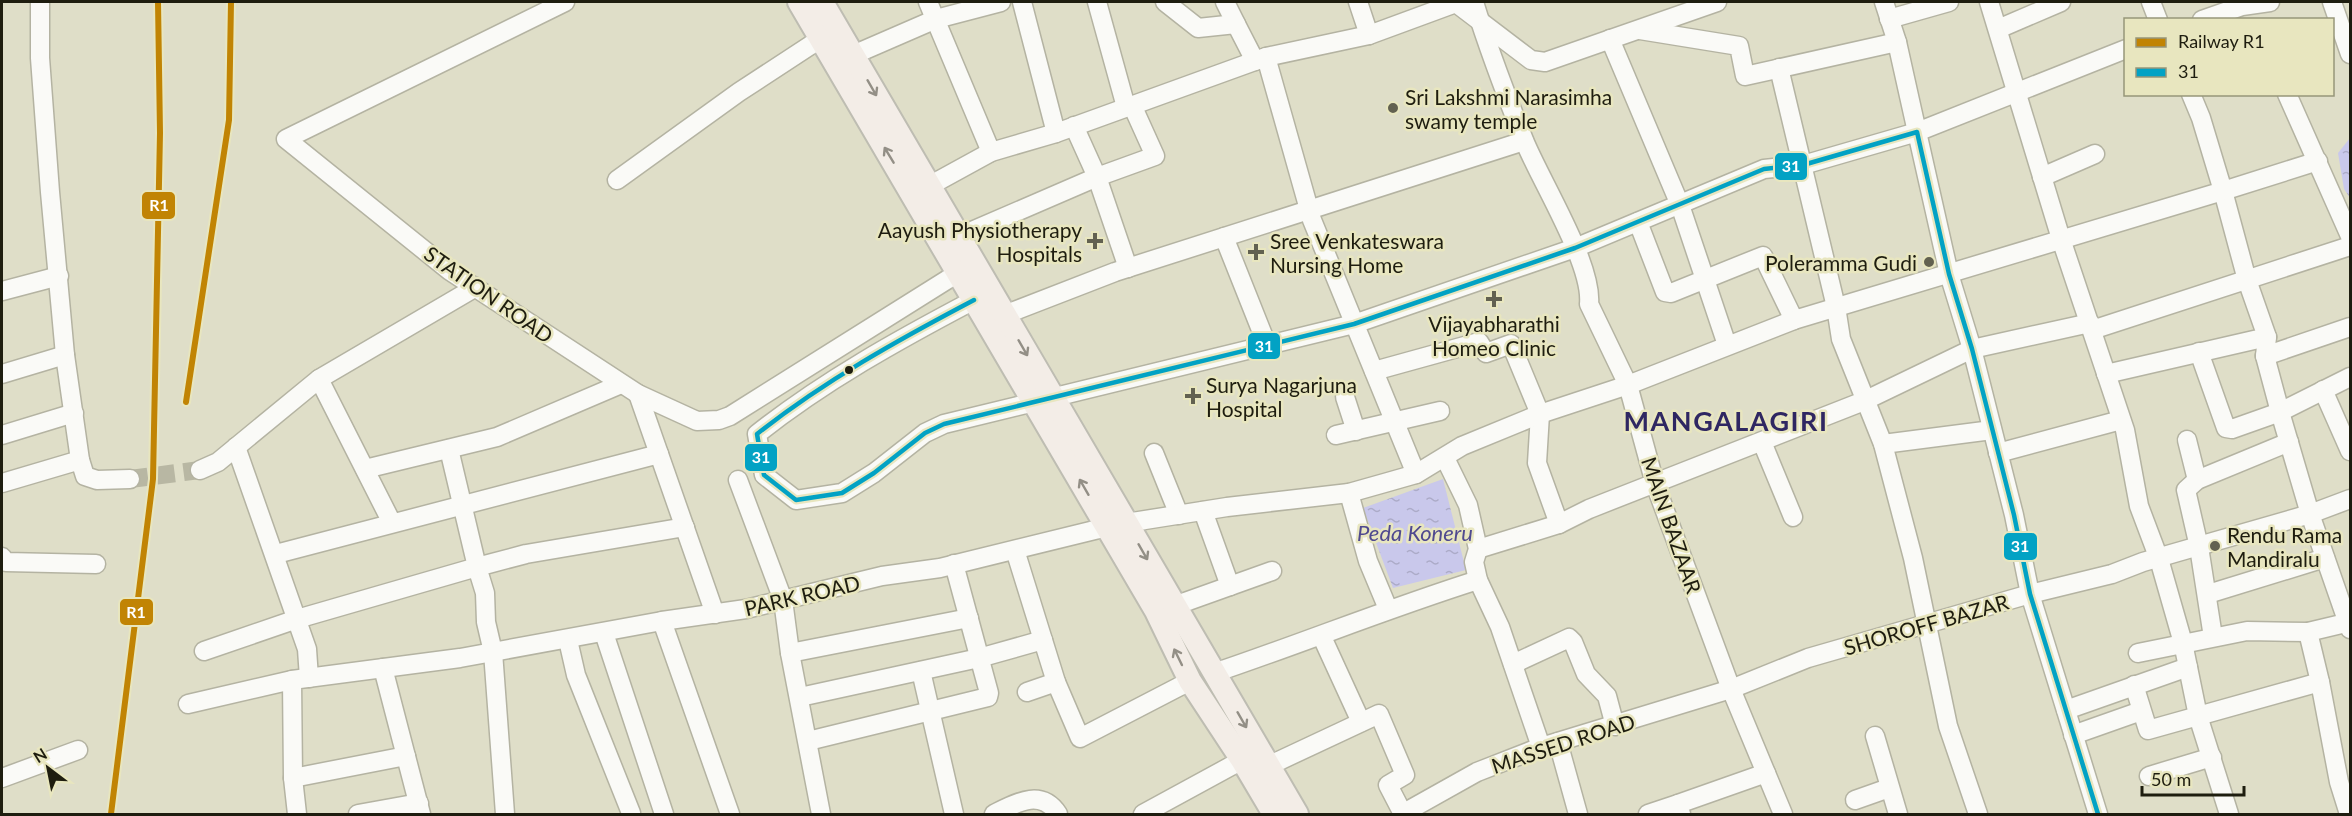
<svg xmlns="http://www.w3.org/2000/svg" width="2352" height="816" viewBox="0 0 2352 816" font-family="Lato,sans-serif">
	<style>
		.water { fill: url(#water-ripples) }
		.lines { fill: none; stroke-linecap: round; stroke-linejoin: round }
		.minor-tunnel { stroke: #b8b7a3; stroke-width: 18; stroke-dasharray: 18 9; stroke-linecap: butt }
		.minor-casing { stroke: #b4b3a2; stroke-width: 21 }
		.major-casing { stroke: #bebdb2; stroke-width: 26 }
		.minor { stroke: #fafaf7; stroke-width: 18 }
		.major { stroke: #f3ede7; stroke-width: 22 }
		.bus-1-casing { stroke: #e8e6bf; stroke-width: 9 }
		.bus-1 { stroke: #02a2c4; stroke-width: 4.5 }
		.rail-1-casing { stroke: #e8e6bf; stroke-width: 10 }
		.rail-1 { stroke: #c18404; stroke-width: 6 }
		.oneway { stroke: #938f86 }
		.poi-dot { fill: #626150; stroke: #e8e6bf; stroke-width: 2 }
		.bus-dot { fill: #1e1d0f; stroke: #e8e6bf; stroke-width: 2 }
		.labels { text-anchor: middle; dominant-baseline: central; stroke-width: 5; stroke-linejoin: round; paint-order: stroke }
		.poi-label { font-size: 21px; fill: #1e1d0f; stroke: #e8e6bf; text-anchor: start }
		.street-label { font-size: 21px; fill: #1e1d0f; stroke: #e8e6bf }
		.water-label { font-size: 22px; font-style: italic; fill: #4f498f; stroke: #e8e6bf }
		.district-label { font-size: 27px; font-weight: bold; letter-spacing: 1.5px; fill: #2f2762; stroke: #e8e6bf }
		.line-badge { stroke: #e8e6bf; stroke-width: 2 }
		.badge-label { font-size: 16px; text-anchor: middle; font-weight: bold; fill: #fff }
	</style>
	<defs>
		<pattern id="water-ripples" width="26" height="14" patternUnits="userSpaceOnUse" patternTransform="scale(1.5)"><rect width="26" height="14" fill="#c9c8eb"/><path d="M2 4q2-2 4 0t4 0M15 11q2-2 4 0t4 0" fill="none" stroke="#acabc8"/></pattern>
	</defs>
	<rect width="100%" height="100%" fill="#dfdec8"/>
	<g class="water">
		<path d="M2350 138V198L2344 189 2338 153Z"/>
		<path d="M1443 479 1466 570 1393 588 1363 508Z"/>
	</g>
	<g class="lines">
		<path class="minor-tunnel" d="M130 479 200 470"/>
		<defs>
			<g id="minor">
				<path d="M40 2V58L50 192 65 355 80 460 85 476 97 480 130 479"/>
				<path d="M565 2 286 139 450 271 638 394 697 421 719 420 730 416 969 266"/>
				<path d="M928 2 991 152"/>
				<path d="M1022 2 1056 133"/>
				<path d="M1097 2 1126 107"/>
				<path d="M1165 2 1198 28 1236 24 1255 61"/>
				<path d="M1225 2 1236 24"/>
				<path d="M1358 2 1369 35"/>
				<path d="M1474 2C1488 48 1506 95 1524 140 1540 180 1593 264 1589 304L1628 385 1655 484 1731 689 1783 814"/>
				<path d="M1884 2 1897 42 1917 132 2126 49"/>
				<path d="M1989 2 2061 239 2125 430 2139 506 2159 559 2183 643 2198 716 2229 814"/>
				<path d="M2151 2 2158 20"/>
				<path d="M2332 2 2350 54"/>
				<path d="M1889 19 1949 2"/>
				<path d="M2202 20 2242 6 2270 2"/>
				<path d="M1998 29 2061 2"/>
				<path d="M1640 30 1739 46 1745 76 1897 42"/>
				<path d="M1610 39 1680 205 1727 345"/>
				<path d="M853 55 936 19 1001 2"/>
				<path d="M1266 57 1312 220 1416 474"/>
				<path d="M1779 68 1836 307 1841 339 1883 444 1913 558 1948 726 1978 814"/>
				<path d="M2287 94 2350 236"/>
				<path d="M1074 126 1097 177 1128 268"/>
				<path d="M2042 177 2095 154"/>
				<path d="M617 180 739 92 820 39"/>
				<path d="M918 192 991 152 1056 133 1266 57 1369 35 1456 3 1531 60 1545 62 1717 2"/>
				<path d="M1638 222 1665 292 1671 293 1763 256 1794 320"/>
				<path d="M958 237 1097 177 1155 156 1132 105"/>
				<path d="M1224 237 1267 345"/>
				<path d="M2 291 59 276"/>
				<path d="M974 300C898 340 824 381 757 434L764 475 796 500 842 493 874 473 925 433 944 424 1354 324 1575 248 1764 169 1803 165 1917 132 1949 274 1972 349 2014 515 2030 594 2098 814"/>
				<path d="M1004 315 1115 272 1524 141"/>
				<path d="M2092 330 2350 246"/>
				<path d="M2267 337 2265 356 2280 412 2310 514 2350 629"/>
				<path d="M2199 352 2226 428 2232 429 2280 412 2350 377"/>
				<path d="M2265 356 2350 327"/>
				<path d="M1374 371 1479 342 1486 353 1511 344 1540 414 1537 463 1559 524"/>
				<path d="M2 374 65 355"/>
				<path d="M2106 374 2267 337 2247 280 2223 191 2318 161"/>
				<path d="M319 379 392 523"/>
				<path d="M2323 390 2350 451"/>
				<path d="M638 394 715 614"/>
				<path d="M1345 397 1356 431"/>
				<path d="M2 435 74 413"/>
				<path d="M1336 435 1440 411"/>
				<path d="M2187 440 2197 480"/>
				<path d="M1762 442 1793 517"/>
				<path d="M1883 444 1992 430"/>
				<path d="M236 447 307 649 309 678"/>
				<path d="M1154 453 1179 515"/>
				<path d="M1998 453 2121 420"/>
				<path d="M1445 458 1468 505 1478 549 1474 562 1478 580 1500 627 1541 747"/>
				<path d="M365 469 497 437 621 384"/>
				<path d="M200 470 218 462 319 379 476 287"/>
				<path d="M738 480 783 600 790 653 821 814"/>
				<path d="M2 483 80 460"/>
				<path d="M1349 493 1368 561 1388 609"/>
				<path d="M1203 511 1230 586"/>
				<path d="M1126 523 1227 507 1349 493 1388 482 1416 474 1462 446 1540 414 1628 385 1794 320 2223 191 2201 118 2191 94"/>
				<path d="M1478 549 1559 524 1589 509 1864 401 1972 349 2090 323"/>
				<path d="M1015 550 1056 682 1080 738 1190 681"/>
				<path d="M276 554 659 454"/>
				<path d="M2 557 6 562 96 564"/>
				<path d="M2208 594 2325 558"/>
				<path d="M1174 606 1272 571"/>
				<path d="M662 621 730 814"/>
				<path d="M604 633 664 814"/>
				<path d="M1322 637 1361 722"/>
				<path d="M2213 637 2199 547 2186 490 2197 480 2289 442"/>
				<path d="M568 640 576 675 631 813"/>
				<path d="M204 651 297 619 477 567 449 449"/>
				<path d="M790 653 969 618"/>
				<path d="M2138 653 2247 631 2308 632"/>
				<path d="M1513 664 1569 638 1573 642 1586 674 1607 696 1615 726"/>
				<path d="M383 668 421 814"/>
				<path d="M921 671 954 814"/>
				<path d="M1214 673C1303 643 1389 608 1478 580"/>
				<path d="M2320 682 2339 782 2349 814"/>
				<path d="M2134 685 2148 730 2320 682 2308 632 2350 622"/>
				<path d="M1027 692 1056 682"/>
				<path d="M800 697 979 658 1043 640"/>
				<path d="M188 704 292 680"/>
				<path d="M2066 710 2188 667"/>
				<path d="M2073 735 2141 711"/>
				<path d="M1875 736 1898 814"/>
				<path d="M808 741 988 697 989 693 954 564"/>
				<path d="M1558 742 1578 814"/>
				<path d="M1268 766 1379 714 1405 775 1388 785 1403 814"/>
				<path d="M2149 776 2212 757"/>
				<path d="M2 778 78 750"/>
				<path d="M293 778 406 756"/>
				<path d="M1855 800 1889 788"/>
				<path d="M1678 804 1766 773"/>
				<path d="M297 814 293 778 292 680 460 658 662 621 746 609 882 576 940 568 1107 527"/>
				<path d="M358 814 419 803"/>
				<path d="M505 814 493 652 486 622 485 593 477 567 526 554 685 527"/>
				<path d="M994 814C1016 803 1041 788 1058 814"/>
				<path d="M1143 814 1242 760"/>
				<path d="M1402 814 1477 772 1541 747 1731 689 1808 658 2030 594 2112 574 2143 562 2310 514 2350 499"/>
				<path d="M1648 814 1678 804 1681 814"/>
			</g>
			<g id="major">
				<path d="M799 2 1156 611 1190 681 1242 760 1274 814"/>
				<path d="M822 2 1297 814"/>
			</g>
		</defs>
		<use href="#minor" class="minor-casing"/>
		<use href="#major" class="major-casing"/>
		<use href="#minor" class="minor"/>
		<use href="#major" class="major"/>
		<defs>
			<path id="bus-1" d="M974 300C898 340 824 381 757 434L764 475 796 500 842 493 874 473 925 433 944 424 1354 324 1575 248 1764 169 1803 165 1917 132 1949 274 1972 349 2014 515 2030 594 2098 814"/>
		</defs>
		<use href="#bus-1" class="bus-1-casing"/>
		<use href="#bus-1" class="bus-1"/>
		<defs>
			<g id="rail-1">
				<path d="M186 402 229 120 231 2"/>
				<path d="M111 814 153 479 160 133 158 2"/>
			</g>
		</defs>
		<use href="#rail-1" class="rail-1-casing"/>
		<use href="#rail-1" class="rail-1"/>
	</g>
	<defs><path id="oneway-shaft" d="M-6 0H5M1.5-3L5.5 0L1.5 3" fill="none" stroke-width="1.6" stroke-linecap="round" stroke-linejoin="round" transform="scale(1.5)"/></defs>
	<g class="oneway">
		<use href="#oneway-shaft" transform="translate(872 88) rotate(60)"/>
		<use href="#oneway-shaft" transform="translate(889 155) rotate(-121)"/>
		<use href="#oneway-shaft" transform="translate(1023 348) rotate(60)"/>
		<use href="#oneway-shaft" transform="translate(1084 487) rotate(-120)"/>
		<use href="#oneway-shaft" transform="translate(1143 552) rotate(60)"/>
		<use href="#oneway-shaft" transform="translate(1178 657) rotate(-116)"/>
		<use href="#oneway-shaft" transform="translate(1242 720) rotate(60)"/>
	</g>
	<g class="poi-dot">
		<circle cx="1393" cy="108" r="6"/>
		<path d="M1092 232h6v6h6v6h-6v6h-6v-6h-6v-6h6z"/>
		<path d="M1253 243h6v6h6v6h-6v6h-6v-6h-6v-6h6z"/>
		<circle cx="1929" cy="262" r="6"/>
		<path d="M1491 290h6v6h6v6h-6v6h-6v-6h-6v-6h6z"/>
		<path d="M1190 387h6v6h6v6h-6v6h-6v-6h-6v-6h6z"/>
		<circle cx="2215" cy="546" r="6"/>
	</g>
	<circle class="bus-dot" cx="849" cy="370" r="5"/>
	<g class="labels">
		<g class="poi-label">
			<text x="1405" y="96">Sri Lakshmi Narasimha<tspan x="1405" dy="24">swamy temple</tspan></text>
			<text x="1082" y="229" text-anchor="end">Aayush Physiotherapy<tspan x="1082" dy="24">Hospitals</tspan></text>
			<text x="1270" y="240">Sree Venkateswara<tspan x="1270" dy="24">Nursing Home</tspan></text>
			<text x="1917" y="262" text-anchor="end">Poleramma Gudi</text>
			<text x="1494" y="323" text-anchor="middle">Vijayabharathi<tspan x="1494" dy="24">Homeo Clinic</tspan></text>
			<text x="1206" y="384">Surya Nagarjuna<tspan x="1206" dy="24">Hospital</tspan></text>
			<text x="2227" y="534">Rendu Rama<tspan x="2227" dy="24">Mandiralu</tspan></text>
		</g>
		<g class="street-label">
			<text transform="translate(489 294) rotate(35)">STATION ROAD</text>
			<text transform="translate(1672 525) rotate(71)">MAIN BAZAAR</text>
			<text transform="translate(802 595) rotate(-13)">PARK ROAD</text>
			<text transform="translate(1926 624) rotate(-16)">SHOROFF BAZAR</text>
			<text transform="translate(1563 743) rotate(-18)">MASSED ROAD</text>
		</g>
		<g class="water-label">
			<text x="1415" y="532">Peda Koneru</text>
		</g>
		<g class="district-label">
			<text x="1726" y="420">MANGALAGIRI</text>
		</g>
	</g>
	<g class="line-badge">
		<rect x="1774" y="152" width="34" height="29" rx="6" fill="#02a2c4"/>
		<rect x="141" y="191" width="35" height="29" rx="6" fill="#c18404"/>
		<rect x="1247" y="332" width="34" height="28" rx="6" fill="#02a2c4"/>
		<rect x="744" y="443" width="34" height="29" rx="6" fill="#02a2c4"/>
		<rect x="2003" y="532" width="35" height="29" rx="6" fill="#02a2c4"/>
		<rect x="119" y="598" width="35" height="28" rx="6" fill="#c18404"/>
	</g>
	<g class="badge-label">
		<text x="1791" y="172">31</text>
		<text x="159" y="211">R1</text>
		<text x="1264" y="352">31</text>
		<text x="761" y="463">31</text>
		<text x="2020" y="552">31</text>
		<text x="136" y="618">R1</text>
	</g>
	<rect width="2352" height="816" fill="none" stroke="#1e1d0f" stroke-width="6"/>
	<rect x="2124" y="18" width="210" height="78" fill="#e8e6bf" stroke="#979679" stroke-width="1.5"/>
	<rect x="2136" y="38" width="30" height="9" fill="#c18404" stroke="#979679" stroke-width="1.5"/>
	<text x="2178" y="48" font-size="18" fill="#1e1d0f">Railway R1</text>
	<rect x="2136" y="68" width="30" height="9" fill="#02a2c4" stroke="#979679" stroke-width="1.5"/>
	<text x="2178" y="78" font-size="18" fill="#1e1d0f">31</text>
	<g transform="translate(48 768) rotate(328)" stroke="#e8e6bf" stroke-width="4.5" paint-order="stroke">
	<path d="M0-4.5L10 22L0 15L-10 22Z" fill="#1e1d0f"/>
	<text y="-9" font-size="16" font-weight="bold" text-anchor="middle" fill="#1e1d0f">N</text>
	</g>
	<path d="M2142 786v9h102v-9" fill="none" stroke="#1e1d0f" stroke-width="3"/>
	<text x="2151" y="786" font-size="18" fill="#1e1d0f" stroke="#e8e6bf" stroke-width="4.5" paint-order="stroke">50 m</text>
</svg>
